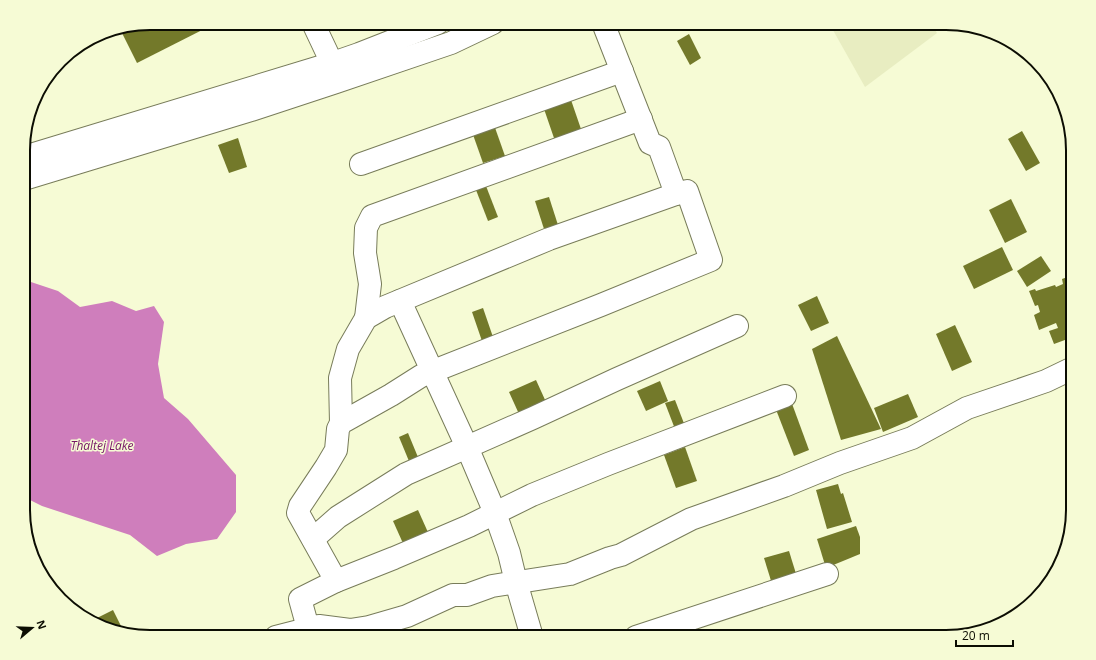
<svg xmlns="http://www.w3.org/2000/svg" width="1096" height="660" viewBox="0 0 1096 660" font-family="'Open Sans',sans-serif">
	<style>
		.built { fill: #e8edc1 }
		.water { fill: #cf7ebc }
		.building { fill: #73792a }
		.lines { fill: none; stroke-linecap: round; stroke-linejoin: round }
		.minor-casing { stroke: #787c5a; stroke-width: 24 }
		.minor { stroke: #fff; stroke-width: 22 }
		.labels { text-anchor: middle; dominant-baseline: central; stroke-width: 3; stroke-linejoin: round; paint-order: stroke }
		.water-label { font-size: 12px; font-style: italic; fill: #751465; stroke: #f6fbd5 }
		.rim { fill: none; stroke: #0c0d03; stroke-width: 2 }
	</style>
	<rect width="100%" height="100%" fill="#f6fbd5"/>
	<path class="built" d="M829 23H930L937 33 865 87Z"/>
	<path class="water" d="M24 281H28L58 291 80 307 112 301 136 311 154 306 164 322 158 364 164 398 188 419 236 475V512L217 539 186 544 157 556 130 535 42 506 24 497Z"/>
	<g class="building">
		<path d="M150 23H216L137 63 120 29Z"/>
		<path d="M689 34 701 58 690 65 677 41Z"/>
		<path d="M570 97 582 132 555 141 543 106Z"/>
		<path d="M493 122 505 156 483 163 471 129Z"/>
		<path d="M1022 131 1040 163 1026 171 1008 139Z"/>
		<path d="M238 138 247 167 229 173 218 145Z"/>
		<path d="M486 186 498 217 488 221 476 190Z"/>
		<path d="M549 197 558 225 544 229 535 201Z"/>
		<path d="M1011 199 1027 232 1005 243 989 210Z"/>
		<path d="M1002 247 1013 270 974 289 963 266Z"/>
		<path d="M1041 256 1051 271 1027 287 1017 271Z"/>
		<path d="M1073 275V337L1054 344 1049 331 1058 328 1056 323 1039 330 1034 315 1040 312 1038 305 1035 306 1029 291 1035 289 1036 291 1055 285 1056 287 1063 284 1062 279Z"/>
		<path d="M817 296 829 323 811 331 798 305Z"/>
		<path d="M483 308 493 337 482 341 472 312Z"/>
		<path d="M955 325 972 362 952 371 936 334Z"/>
		<path d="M837 336 881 429 841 440 812 349Z"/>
		<path d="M536 380 546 402 519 414 509 392Z"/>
		<path d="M660 381 668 401 646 411 637 391Z"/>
		<path d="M908 394 918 417 883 432 874 408Z"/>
		<path d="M675 400 685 426 675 429 665 403Z"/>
		<path d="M791 401 809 450 794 456 775 407Z"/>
		<path d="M408 433 420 462 411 466 399 437Z"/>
		<path d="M685 447 697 481 676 488 664 455Z"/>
		<path d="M838 484 841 494 843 493 852 522 827 529 816 490Z"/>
		<path d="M418 510 431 539 406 550 393 521Z"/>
		<path d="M856 526 860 537V554L826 568 817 539Z"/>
		<path d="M789 551 797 577 772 584 764 558Z"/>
		<path d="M113 610 121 626 117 628 96 623 95 619Z"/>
	</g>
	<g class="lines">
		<defs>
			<g id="minor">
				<path d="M313 23 338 76"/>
				<path d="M24 157 333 63 359 54 438 23"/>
				<path d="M361 164 622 71"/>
				<path d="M24 179 251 110 336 82 451 43 493 23"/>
				<path d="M400 301 467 447 495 513 509 553 516 582 532 637"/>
				<path d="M366 318 370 284 365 253 366 228 372 216 641 119"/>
				<path d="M341 423 340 378 348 349 366 318 385 307 549 239 676 194"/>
				<path d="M313 539 338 517 406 474 533 418 617 379 737 326"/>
				<path d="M336 581 394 558 469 526 532 495 608 464 785 396"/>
				<path d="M308 628 300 599 336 581 298 513 300 506 326 467 336 450 338 429 341 423 391 395 421 376 601 305 711 260 687 191 676 194 659 147 650 143 603 23"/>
				<path d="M276 637 319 626 350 630 369 627 407 616 453 595H467L492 586 570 574 610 558 621 555 691 519 784 486 840 463 912 438 967 408 1046 381 1073 368"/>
				<path d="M636 637 827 574"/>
			</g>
		</defs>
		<use href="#minor" class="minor-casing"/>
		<use href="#minor" class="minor"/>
	</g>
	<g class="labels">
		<g class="water-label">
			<text x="102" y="445">Thaltej Lake</text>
		</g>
	</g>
	<path d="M0 0H1096V660H0ZM150 30H946A120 120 0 0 1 1066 150V510A120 120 0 0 1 946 630H150A120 120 0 0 1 30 510V150A120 120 0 0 1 150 30Z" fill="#f6fbd5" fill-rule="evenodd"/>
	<path class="rim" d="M150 30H946A120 120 0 0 1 1066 150V510A120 120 0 0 1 946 630H150A120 120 0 0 1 30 510V150A120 120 0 0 1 150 30Z"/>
	<g transform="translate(32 628) rotate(71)" stroke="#f6fbd5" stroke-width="3" paint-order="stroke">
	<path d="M0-3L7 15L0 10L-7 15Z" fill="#0c0d03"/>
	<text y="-6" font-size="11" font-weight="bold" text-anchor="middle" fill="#0c0d03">N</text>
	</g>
	<path d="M956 640v6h57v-6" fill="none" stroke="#0c0d03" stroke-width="2"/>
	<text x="962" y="640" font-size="12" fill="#0c0d03" stroke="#f6fbd5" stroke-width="3" paint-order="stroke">20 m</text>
</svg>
